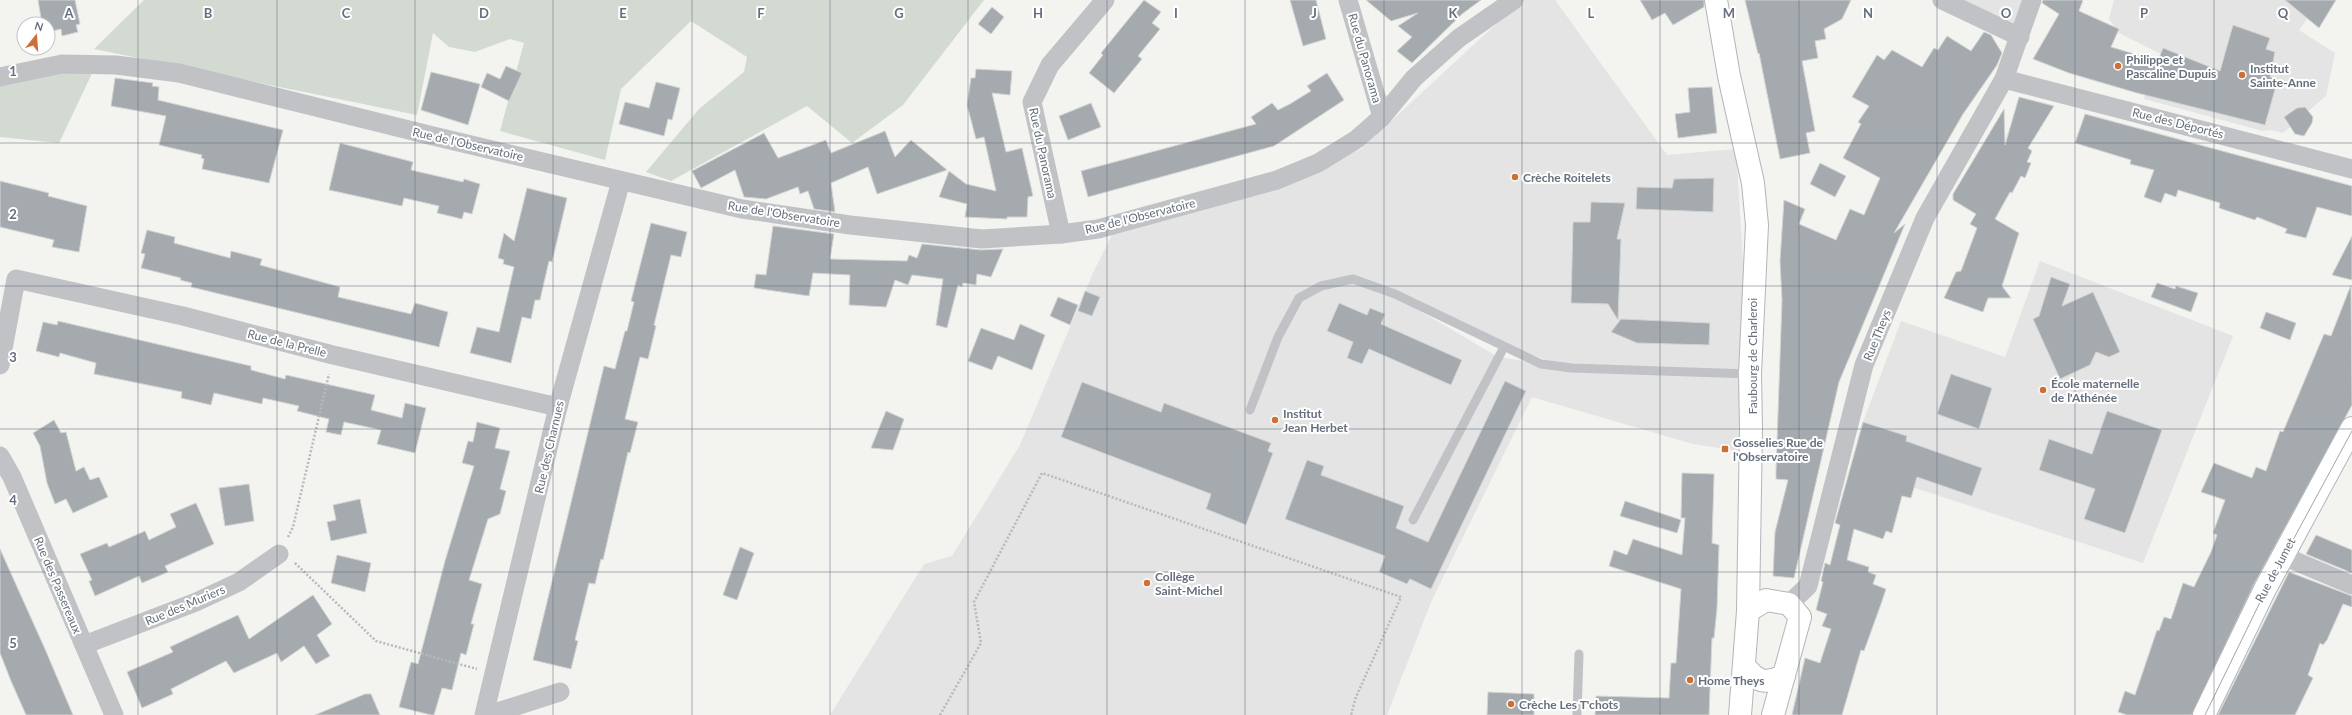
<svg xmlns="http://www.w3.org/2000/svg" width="2352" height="715" viewBox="0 0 2352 715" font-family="Lato,sans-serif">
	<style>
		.built { fill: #e3e4e3; fill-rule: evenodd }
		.green { fill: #d3dad2 }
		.building { fill: #a5aaaf; stroke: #d4d4d3 }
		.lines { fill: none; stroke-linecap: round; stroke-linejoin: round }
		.secondary-casing { stroke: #b2b5ba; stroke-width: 24 }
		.path { stroke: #b7b9bb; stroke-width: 2.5; stroke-dasharray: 2 2; stroke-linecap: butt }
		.service { stroke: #c0c2c5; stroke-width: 9 }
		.minor { stroke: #c0c2c5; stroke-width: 19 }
		.secondary { stroke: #fff; stroke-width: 22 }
		.tram { stroke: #a1a4aa; stroke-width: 1 }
		.grid { fill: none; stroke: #666f7d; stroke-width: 1; stroke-opacity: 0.55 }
		.poi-dot { fill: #cd6f36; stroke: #fff; stroke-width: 1.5 }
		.labels { text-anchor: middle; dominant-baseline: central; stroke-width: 4; stroke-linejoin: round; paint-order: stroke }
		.street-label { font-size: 12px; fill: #666f7d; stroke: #fff }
		.poi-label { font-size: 12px; font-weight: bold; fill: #666f7d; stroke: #fff; text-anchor: start }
		.grid-label { font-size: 13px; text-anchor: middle; font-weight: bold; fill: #666f7d; stroke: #fff; stroke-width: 4; stroke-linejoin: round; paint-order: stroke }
	</style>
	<rect width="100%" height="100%" fill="#f3f3f0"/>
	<g class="built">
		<path d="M1522 0H1555L1667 155 1736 149 1750 374 1751 453 1693 444 1532 397 1431 602 1387 715H830L924 564 952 556 1012 458 1020 445 1092 275 1115 229 1237 200 1361 149ZM1393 295 1557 365 1556 366 1498 357Z"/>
		<path d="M1946 0H2026L2014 34Z"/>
		<path d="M2114 0H2321L2299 30 2335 53 2326 96 2283 133 2270 130 2263 131 2144 99 2161 54 2119 33 2109 19Z"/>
		<path d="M2040 261 2233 336 2143 563 1888 479 1889 430 1863 422 1901 321 2005 357Z"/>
	</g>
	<g class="green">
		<path d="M144 0H984L903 105 852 143 807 106 671 181 646 172 699 109 744 72 747 57 691 21 621 89 605 160 500 131 524 43 510 39 475 52 449 47 433 33 417 115 94 49Z"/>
		<path d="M96 65 59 143 0 137V78Z"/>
	</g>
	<g class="building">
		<path d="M38 0H75L80 24 76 25 78 32 62 36 61 29 48 32V24H42Z"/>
		<path d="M1144 0 1161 12 1152 23 1160 29 1138 56 1142 59 1114 93 1089 73 1103 55 1101 53Z"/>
		<path d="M1290 0H1316L1326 39 1303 46Z"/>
		<path d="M1366 0H1481L1462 14 1412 63 1397 51 1412 37 1398 26 1418 13 1391 21Z"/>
		<path d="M1640 0H1704V7L1673 25 1665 13 1652 20Z"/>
		<path d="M1745 0H1851L1842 19 1824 29 1826 39 1815 41 1818 58 1802 61 1815 131 1806 133 1810 153 1780 159 1759 53 1758 54Z"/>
		<path d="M2043 0H2083L2079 11 2119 29 2111 47 2158 61 2163 48 2220 71 2233 25 2270 38 2266 49 2275 52 2270 77 2278 79 2265 125 2137 93 2069 73 2033 59 2059 14 2042 3Z"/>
		<path d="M2285 0H2336L2319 28Z"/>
		<path d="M992 7 1004 17 991 34 978 24Z"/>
		<path d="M1984 32 1991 35 2002 53 1997 65 1963 114 1894 233 1905 224 1839 382 1794 578 1773 576 1775 532 1788 480 1776 479V470L1782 300 1780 261 1784 200 1805 209 1799 224 1836 240 1850 209 1864 215 1880 178 1843 158 1861 124 1858 122 1869 106 1852 97 1877 55 1884 60 1892 50 1922 67 1934 48 1938 50 1947 36 1971 51Z"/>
		<path d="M506 66 522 73 509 101 481 87 487 73 500 79Z"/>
		<path d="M976 69 1012 71 1010 95 992 93 1006 152 1022 148 1033 196 1028 197 1027 217H1007V219L965 217 967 204 939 197 949 171 966 184 996 191 984 137 976 139 967 105 971 78H975Z"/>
		<path d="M431 72 480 84 468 125 421 110Z"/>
		<path d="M1327 73 1344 100 1274 146 1088 197 1081 171 1256 124 1251 117 1272 103 1278 110 1290 104 1311 91 1307 86Z"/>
		<path d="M115 78 153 83 152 86 159 87 158 100 283 130 269 183 202 169 204 159 201 158 202 155 159 145 166 116 111 106Z"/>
		<path d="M656 82 680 88 672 120 668 119 664 136 619 124 625 102 649 108Z"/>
		<path d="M1712 87 1717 133 1678 138 1675 114 1690 112 1688 88Z"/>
		<path d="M2019 97 2054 106 2028 148 2032 151 2027 162 2031 163 2025 178 2021 176 2012 193 2010 192 1995 219 2019 233 2002 286 2011 298H1988L1983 312 1944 298 1956 272 1961 271 1977 228 1970 224 1976 214 1953 200V194L2004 109 2005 145Z"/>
		<path d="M1091 103 1101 127 1068 140 1059 116Z"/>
		<path d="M2305 107 2313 117 2312 123 2304 136 2295 134 2284 117 2297 108Z"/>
		<path d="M2085 114 2352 186V216L2317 207 2306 238 2285 233 2287 229 2257 217 2255 220 2219 208 2220 203 2178 190 2176 197 2165 193 2161 203 2144 197 2154 170 2130 164 2131 160 2075 143Z"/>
		<path d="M885 131 895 157 911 140 947 170 877 194 868 167 831 183 835 212 814 209 808 191 800 194 798 187 766 199 744 197 735 170 701 188 692 171 764 133 778 158 826 140 831 153Z"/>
		<path d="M340 143 413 162 411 170 463 182 464 179 480 184 472 214 464 212 462 219 437 213 439 206 404 198 402 206 329 190Z"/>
		<path d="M1820 163 1846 176 1835 197 1810 184Z"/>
		<path d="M1714 178 1713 212 1636 209 1637 187 1672 188 1674 179Z"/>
		<path d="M0 181 49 193 48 196 87 206 79 252 52 247 54 240 0 227Z"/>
		<path d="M527 188 567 198 552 262 549 261 540 300H535L531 319 522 317 511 363 470 353 477 327 499 332 514 267 503 264 504 260 498 258 504 233 514 241Z"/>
		<path d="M1591 202 1625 203 1617 239H1621L1618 320 1608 304 1571 303 1573 222H1590Z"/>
		<path d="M651 223 687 232 681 257 671 255 654 325 656 326 648 359 640 357 625 419 638 422 630 453 628 452 603 560 601 559 595 584 589 583 575 640 578 641 571 669 533 660 604 366 615 369 625 331H627L634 302 631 301Z"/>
		<path d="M773 226 834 234 830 259 907 261 909 255 917 258 922 244 981 250 1003 249 991 277 977 274 976 285 963 283 962 287 958 285 947 328 936 325 943 279 912 275 908 285 895 280 886 307 849 305 850 275 813 273 809 296 754 288 756 274 766 275Z"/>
		<path d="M147 230 175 237 174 243 230 258 231 251 262 259 260 265 340 287 338 297 411 314 415 303 448 312 439 347 191 287 192 283 180 280 181 278 141 268 145 254 141 253Z"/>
		<path d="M2352 236V280L2332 275Z"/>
		<path d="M2051 277 2070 284 2062 306 2093 292 2120 352 2109 357 2096 352 2090 365 2060 379 2033 319 2039 316Z"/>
		<path d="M2157 283 2175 289 2176 286 2198 293 2191 312 2151 297Z"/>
		<path d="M2351 285 2352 405 2254 584 2192 715H2127L2118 712 2125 691 2135 695 2157 630 2159 631 2164 617 2171 619 2183 583 2194 587 2211 552 2217 535 2213 533 2225 500 2201 492 2214 463 2252 478 2256 467 2266 471 2280 431 2283 432 2324 334 2331 336Z"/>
		<path d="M1085 291 1100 297 1092 316 1078 311Z"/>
		<path d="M1058 297 1078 305 1070 325 1050 316Z"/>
		<path d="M1339 303 1367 315 1370 308 1385 314 1381 324 1462 360 1451 385 1369 349 1362 364 1347 358 1353 342 1327 331Z"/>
		<path d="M2266 312 2296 323 2290 340 2260 328Z"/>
		<path d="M1621 319 1710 323 1709 345 1637 343 1611 332Z"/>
		<path d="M58 321 251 366V370L285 379 286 375 375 395 371 410 402 418 405 403 426 408 415 453 377 444 381 430 344 422 341 435 326 432 329 419 297 411 299 406 263 398 262 404 214 393 211 405 181 398 182 392 94 374 96 363 60 353 59 357 36 351 43 322 57 325Z"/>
		<path d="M1020 324 1045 335 1032 370 998 356 992 370 968 361 981 328 1014 340Z"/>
		<path d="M1951 374 1992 388 1979 429 1937 414Z"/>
		<path d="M1505 381 1526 391 1431 589 1410 579 1407 584 1379 572 1385 556 1285 519 1307 460 1324 466 1321 475 1404 506 1396 528 1428 542Z"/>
		<path d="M1082 382 1161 412 1164 403 1271 443 1268 451 1273 453 1246 525 1206 509 1211 494 1061 437Z"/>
		<path d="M886 411 904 419 893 450 871 448Z"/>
		<path d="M2107 411 2162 430 2125 533 2084 519 2095 489 2039 470 2049 439 2092 454Z"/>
		<path d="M54 420 61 433 66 432 76 471 84 467 90 480 99 477 108 497 73 513 66 499 55 504 47 483 40 446 33 433Z"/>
		<path d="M477 422 500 428 495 448 510 451 500 489 506 491 500 514 488 519 469 580 482 584 471 624H474L466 655 461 653 452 690 442 688 434 715H431L399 707 411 662 418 664 445 561 474 466 462 463 468 441 473 442Z"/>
		<path d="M1863 422 1907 436 1906 441 1982 468 1972 496 1917 477 1911 498 1902 496 1892 533 1886 531 1883 539 1854 529 1847 560 1869 567 1868 572 1876 575 1873 584 1886 589 1881 604 1864 651 1861 650 1842 715H1792L1805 658 1820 663 1831 629 1822 626 1827 614 1816 610 1823 582 1821 581 1825 563 1830 565 1840 525 1835 523Z"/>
		<path d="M1682 473 1714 474V476L1712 543 1719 545 1717 608 1714 638H1712L1709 715H1595L1596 696 1669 698 1671 663H1676L1681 589 1609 566 1614 550 1627 555 1633 539 1682 555 1685 518H1681Z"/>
		<path d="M249 484 254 521 225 526 219 488Z"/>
		<path d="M360 499 367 533 331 541 327 522 336 520 333 505Z"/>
		<path d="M1625 501 1681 520 1677 533 1620 516Z"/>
		<path d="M196 503 214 544 165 566 168 572 142 583 139 576 95 596 89 581 92 580 80 554 107 543 109 547 145 531 149 540 176 527 170 514Z"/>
		<path d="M2316 535 2352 550V573L2306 554Z"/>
		<path d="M740 547 754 553 737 600 723 595Z"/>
		<path d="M0 549 45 649 73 715H26L11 681 0 653Z"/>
		<path d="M337 555 371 563 365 592 331 583Z"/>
		<path d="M2289 572 2352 596V607L2343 604 2327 640 2323 645 2320 643 2308 675 2313 678 2295 715H2218Z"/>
		<path d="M313 595 332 624 317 635 330 656 316 664 304 646 281 662 277 653 234 673 226 661 171 689 173 694 142 708 127 672 173 652 170 647 238 615 249 639Z"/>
		<path d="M1488 692 1534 694V715H1487Z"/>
		<path d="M365 694H371L380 715H315Z"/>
	</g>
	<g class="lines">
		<defs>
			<g id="secondary">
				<path d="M1716 0 1729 76 1753 183 1757 225 1750 374 1751 428 1748 611 1740 715"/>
				<path d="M1748 611 1766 600 1789 604 1800 617 1773 715"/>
				<path d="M1744 666C1759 683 1764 684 1784 676"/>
				<path d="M2204 715 2265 589 2352 428"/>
			</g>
		</defs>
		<use href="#secondary" class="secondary-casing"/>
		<g class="path">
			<path d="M288 537 293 527 329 374"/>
			<path d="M295 563 376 641 477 669"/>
			<path d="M940 715 981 643 974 602 1042 473 1401 597 1356 697 1351 715"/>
		</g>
		<g class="service">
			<path d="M1250 410 1278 337 1299 298 1321 286 1353 279 1395 294 1541 364 1572 368 1750 374"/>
			<path d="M1413 520 1504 347"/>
			<path d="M1577 715 1579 654"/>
		</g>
		<g class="minor">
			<path d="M1348 0 1382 117"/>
			<path d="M1942 0 2020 37"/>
			<path d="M0 77 62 64 116 65 179 73 429 135 742 209 850 225 982 239 1061 234 1098 229 1277 180 1318 163 1357 139 1382 117 1414 78 1459 38 1514 0"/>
			<path d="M2004 79 2352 169"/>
			<path d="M1061 234 1032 102 1050 65 1105 0"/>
			<path d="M0 365 16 279 183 316 333 355 558 407"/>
			<path d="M0 456 12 477 114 715"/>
			<path d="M2283 556 2352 585"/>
			<path d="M1789 604 1808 586 1864 365 1925 218 2004 79 2032 0"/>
			<path d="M84 645 196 602 239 582 279 554"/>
			<path d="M484 715 558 407 621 181"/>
			<path d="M488 715 560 692"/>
		</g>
		<use href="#secondary" class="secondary"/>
		<path class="tram" d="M2205 715 2266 590 2352 431"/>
	</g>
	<path class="grid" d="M138 0V715M277 0V715M415 0V715M553 0V715M692 0V715M830 0V715M968 0V715M1107 0V715M1245 0V715M1384 0V715M1522 0V715M1660 0V715M1799 0V715M1937 0V715M2075 0V715M2214 0V715M0 143H2352M0 286H2352M0 429H2352M0 572H2352"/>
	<g class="poi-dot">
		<circle cx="2118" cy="66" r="4"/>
		<circle cx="2242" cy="75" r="4"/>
		<circle cx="1515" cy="177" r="4"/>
		<circle cx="2043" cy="390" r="4"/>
		<circle cx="1275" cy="420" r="4"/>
		<rect x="1721" y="445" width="8" height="8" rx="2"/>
		<circle cx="1147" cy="583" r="4"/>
		<circle cx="1690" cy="680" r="4"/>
		<circle cx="1511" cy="704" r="4"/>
	</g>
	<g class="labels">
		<g class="street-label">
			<text transform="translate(1365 58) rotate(74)">Rue du Panorama</text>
			<text transform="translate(2178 123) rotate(14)">Rue des Déportés</text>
			<text transform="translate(468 144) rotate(13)">Rue de l'Observatoire</text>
			<text transform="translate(1043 153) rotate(78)">Rue du Panorama</text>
			<text transform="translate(784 214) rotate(9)">Rue de l'Observatoire</text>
			<text transform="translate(1140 216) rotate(-14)">Rue de l'Observatoire</text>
			<text transform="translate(1877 335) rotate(-68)">Rue Theys</text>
			<text transform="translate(287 343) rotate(14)">Rue de la Prelle</text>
			<text transform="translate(1752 356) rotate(-90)">Faubourg de Charleroi</text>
			<text transform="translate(549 447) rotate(-77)">Rue des Charnues</text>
			<text transform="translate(2275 570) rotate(-62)">Rue de Jumet</text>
			<text transform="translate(58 585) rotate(67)">Rue des Passereaux</text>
			<text transform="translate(185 605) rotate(-23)">Rue des Muriers</text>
		</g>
		<g class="poi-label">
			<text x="2126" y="59">Philippe et<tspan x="2126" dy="14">Pascaline Dupuis</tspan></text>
			<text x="2250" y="68">Institut<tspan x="2250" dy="14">Sainte-Anne</tspan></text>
			<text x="1523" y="177">Crèche Roitelets</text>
			<text x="2051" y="383">École maternelle<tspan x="2051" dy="14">de l'Athénée</tspan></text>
			<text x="1283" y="413">Institut<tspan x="1283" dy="14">Jean Herbet</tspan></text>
			<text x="1733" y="442">Gosselies Rue de<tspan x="1733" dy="14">l'Observatoire</tspan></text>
			<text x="1155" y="576">Collège<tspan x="1155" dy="14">Saint-Michel</tspan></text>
			<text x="1698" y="680">Home Theys</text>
			<text x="1519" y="704">Crèche Les T'chots</text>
		</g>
	</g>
	<g class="grid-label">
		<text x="69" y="18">A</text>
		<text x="208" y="18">B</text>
		<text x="346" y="18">C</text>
		<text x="484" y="18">D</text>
		<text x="623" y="18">E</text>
		<text x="761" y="18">F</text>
		<text x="899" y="18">G</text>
		<text x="1038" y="18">H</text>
		<text x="1176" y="18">I</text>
		<text x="1314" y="18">J</text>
		<text x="1453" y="18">K</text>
		<text x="1591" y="18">L</text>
		<text x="1729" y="18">M</text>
		<text x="1868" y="18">N</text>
		<text x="2006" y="18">O</text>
		<text x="2144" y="18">P</text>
		<text x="2283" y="18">Q</text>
		<text x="13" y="76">1</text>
		<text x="13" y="219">2</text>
		<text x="13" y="362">3</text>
		<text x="13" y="505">4</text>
		<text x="13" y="648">5</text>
	</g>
	<g transform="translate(36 36) rotate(17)"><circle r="19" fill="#ffffff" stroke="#c2c5cb"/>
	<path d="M0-3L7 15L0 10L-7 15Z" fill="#cd6f36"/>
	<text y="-6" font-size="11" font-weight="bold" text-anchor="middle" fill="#666f7d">N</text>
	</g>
</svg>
